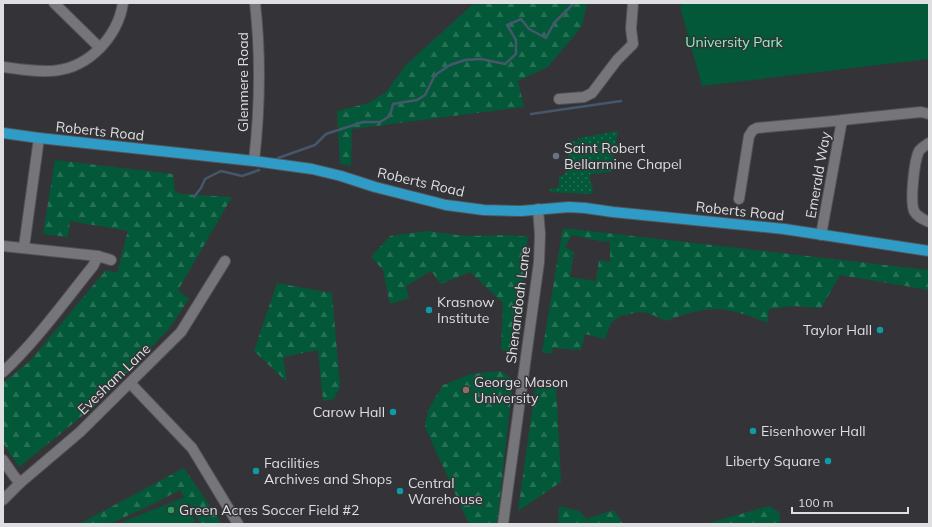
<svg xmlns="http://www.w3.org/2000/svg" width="932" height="527" viewBox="0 0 932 527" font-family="Mulish,sans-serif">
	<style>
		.grass { fill: url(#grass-dots) }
		.forest { fill: url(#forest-firs); fill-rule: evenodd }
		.green { fill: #025838 }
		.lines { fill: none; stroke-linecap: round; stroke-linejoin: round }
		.stream { stroke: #46576c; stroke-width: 2.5 }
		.minor-casing { stroke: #535356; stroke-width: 12 }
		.major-casing { stroke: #535356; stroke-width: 12 }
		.minor { stroke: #75757a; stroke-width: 10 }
		.major { stroke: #2f9cc8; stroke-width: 10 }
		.worship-dot { fill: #6b7280; stroke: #343438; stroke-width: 1.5 }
		.culture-dot { fill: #0f9aa8; stroke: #343438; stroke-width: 1.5 }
		.education-dot { fill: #8d6e63; stroke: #343438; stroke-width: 1.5 }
		.leisure-dot { fill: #2e9e5b; stroke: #343438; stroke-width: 1.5 }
		.labels { text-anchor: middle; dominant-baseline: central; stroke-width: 3; stroke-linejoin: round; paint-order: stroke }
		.park-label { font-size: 14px; fill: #83f7bc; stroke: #343438 }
		.street-label { font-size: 14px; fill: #dfdfe2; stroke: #343438 }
		.poi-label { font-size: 14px; fill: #dfdfe2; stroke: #343438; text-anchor: start }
	</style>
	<defs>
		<pattern id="grass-dots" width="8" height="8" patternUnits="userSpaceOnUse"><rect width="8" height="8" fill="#025838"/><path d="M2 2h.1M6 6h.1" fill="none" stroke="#267054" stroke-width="1.8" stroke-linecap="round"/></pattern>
		<pattern id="forest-firs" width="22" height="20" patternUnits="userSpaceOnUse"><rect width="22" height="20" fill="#025838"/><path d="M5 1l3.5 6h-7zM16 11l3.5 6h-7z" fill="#267054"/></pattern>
	</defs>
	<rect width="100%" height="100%" fill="#343438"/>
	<path class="grass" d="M618 131 616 142 618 146 617 149 614 151 611 172 590 174V182L592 184 593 194 550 192V189L557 188 559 185V177L564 175 566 171H569V161H567V157H568L570 141 578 142V138Z"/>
	<g class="forest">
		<path d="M486 3H587L582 26 548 67 518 81 524 107 352 129 351 166 340 164 337 111 369 103 386 92 406 65 472 5Z"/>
		<path d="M55 160 173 174 175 191 181 194 232 197 178 290 189 299 168 330 92 408 19 467 3 443V383L30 361 106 270 117 273 128 231 70 221 68 237 43 234Z"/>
		<path d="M563 228 929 270V290L840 275 821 308 792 306 769 309 767 323C754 317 731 309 717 309 699 309 682 315 666 321L648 313 639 312 620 316 611 323 605 339 585 334 581 350 553 348 552 354 542 352ZM572 235 604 242 610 241V262L599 260 596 281 570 277 574 252 565 247Z"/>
		<path d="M426 231 465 236 511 235 528 237 514 352 501 350 503 303 470 272 441 284 431 271 406 286 409 298 390 304 383 270 371 257 390 236Z"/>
		<path d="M277 283 332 293 340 386 334 399 323 401 318 350 283 357 287 382 254 351Z"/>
		<path d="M501 371 513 380 497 524H469L425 427 428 410 443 385 471 374Z"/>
		<path d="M556 383 561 482 518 511 535 389Z"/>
		<path d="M184 468 222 524H201L180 490 149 506 109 524H79Z"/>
		<path d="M559 506 579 511 587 519 614 510 623 524H558Z"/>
		<path d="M769 506 779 512 781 524H705Z"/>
	</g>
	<g class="green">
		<path d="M683 3H929V59L702 86 680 7Z"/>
		<path d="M185 497 196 524H117Z"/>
	</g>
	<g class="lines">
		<g class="stream">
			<path d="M531 114 621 101"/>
			<path d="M278 158 315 145 326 134 363 122H380L390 116 393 104 417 100 425 95 435 75 450 65 465 60 481 59 505 64 516 54V40L507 25 521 19 529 29 546 38 554 23 574 3"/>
			<path d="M194 197 201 188 205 179 221 171 242 176 259 170"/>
		</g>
		<defs>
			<g id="minor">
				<path d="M54 3 100 48"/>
				<path d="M3 67C40 72 70 78 99 49 112 36 120 22 123 3"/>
				<path d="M559 99 584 97 592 93 617 60 633 44 631 29 633 3"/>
				<path d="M929 143C926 145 921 148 919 151 914 161 910 201 914 211 917 217 923 219 929 222"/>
				<path d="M254 161C260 108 261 56 255 3"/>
				<path d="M739 199 749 136 753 130 757 128 845 120"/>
				<path d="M821 235 842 120 921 112 929 114"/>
				<path d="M3 246 98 256 111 260"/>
				<path d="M24 247 39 138"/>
				<path d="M3 372C37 340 64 302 93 266L98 256"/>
				<path d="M130 383 192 448 238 524"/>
				<path d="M3 460 14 476 20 483"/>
				<path d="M3 500 20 483 80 432 181 332 225 261"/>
				<path d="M503 524 539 262 540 234 538 209"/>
			</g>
			<path id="major" d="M3 133 39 138 254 161 312 169 341 176 375 187 446 205 484 210 521 211 569 207 585 208 613 212 784 229 929 251"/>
		</defs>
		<use href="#minor" class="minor-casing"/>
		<use href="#major" class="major-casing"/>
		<use href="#minor" class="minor"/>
		<use href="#major" class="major"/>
	</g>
	<circle class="worship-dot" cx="556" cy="156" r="4"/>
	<g class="culture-dot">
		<circle cx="429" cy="310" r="4"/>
		<circle cx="880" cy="330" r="4"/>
		<circle cx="393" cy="412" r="4"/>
		<circle cx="753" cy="431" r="4"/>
		<circle cx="828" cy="461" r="4"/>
		<circle cx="256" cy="471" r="4"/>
		<circle cx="400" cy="491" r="4"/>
	</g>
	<circle class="education-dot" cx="466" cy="390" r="4"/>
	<circle class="leisure-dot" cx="171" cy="510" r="4"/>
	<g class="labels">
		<g class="park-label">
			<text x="734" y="42">University Park</text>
		</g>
		<g class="street-label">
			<text transform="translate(243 82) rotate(-90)">Glenmere Road</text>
			<text transform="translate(100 131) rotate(6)">Roberts Road</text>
			<text transform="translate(818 175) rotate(-80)">Emerald Way</text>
			<text transform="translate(421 182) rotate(13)">Roberts Road</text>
			<text transform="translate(740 211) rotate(6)">Roberts Road</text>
			<text transform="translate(518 305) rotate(-83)">Shenandoah Lane</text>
			<text transform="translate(114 379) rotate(-44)">Evesham Lane</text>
		</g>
		<g class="poi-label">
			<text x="564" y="148">Saint Robert<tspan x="564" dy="16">Bellarmine Chapel</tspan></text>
			<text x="437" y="302">Krasnow<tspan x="437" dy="16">Institute</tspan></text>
			<text x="872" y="330" text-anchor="end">Taylor Hall</text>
			<text x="474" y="382">George Mason<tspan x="474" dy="16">University</tspan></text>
			<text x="385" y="412" text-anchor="end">Carow Hall</text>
			<text x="761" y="431">Eisenhower Hall</text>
			<text x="820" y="461" text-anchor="end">Liberty Square</text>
			<text x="264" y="463">Facilities<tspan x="264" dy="16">Archives and Shops</tspan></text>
			<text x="408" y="483">Central<tspan x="408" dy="16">Warehouse</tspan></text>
			<text x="179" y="510">Green Acres Soccer Field #2</text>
		</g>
	</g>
	<rect width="932" height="527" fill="none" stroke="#dfdfe2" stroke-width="8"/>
	<path d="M792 507v6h116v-6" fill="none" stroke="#dfdfe2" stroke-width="2"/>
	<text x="798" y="507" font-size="12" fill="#dfdfe2" stroke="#343438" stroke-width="3" paint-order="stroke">100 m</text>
</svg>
